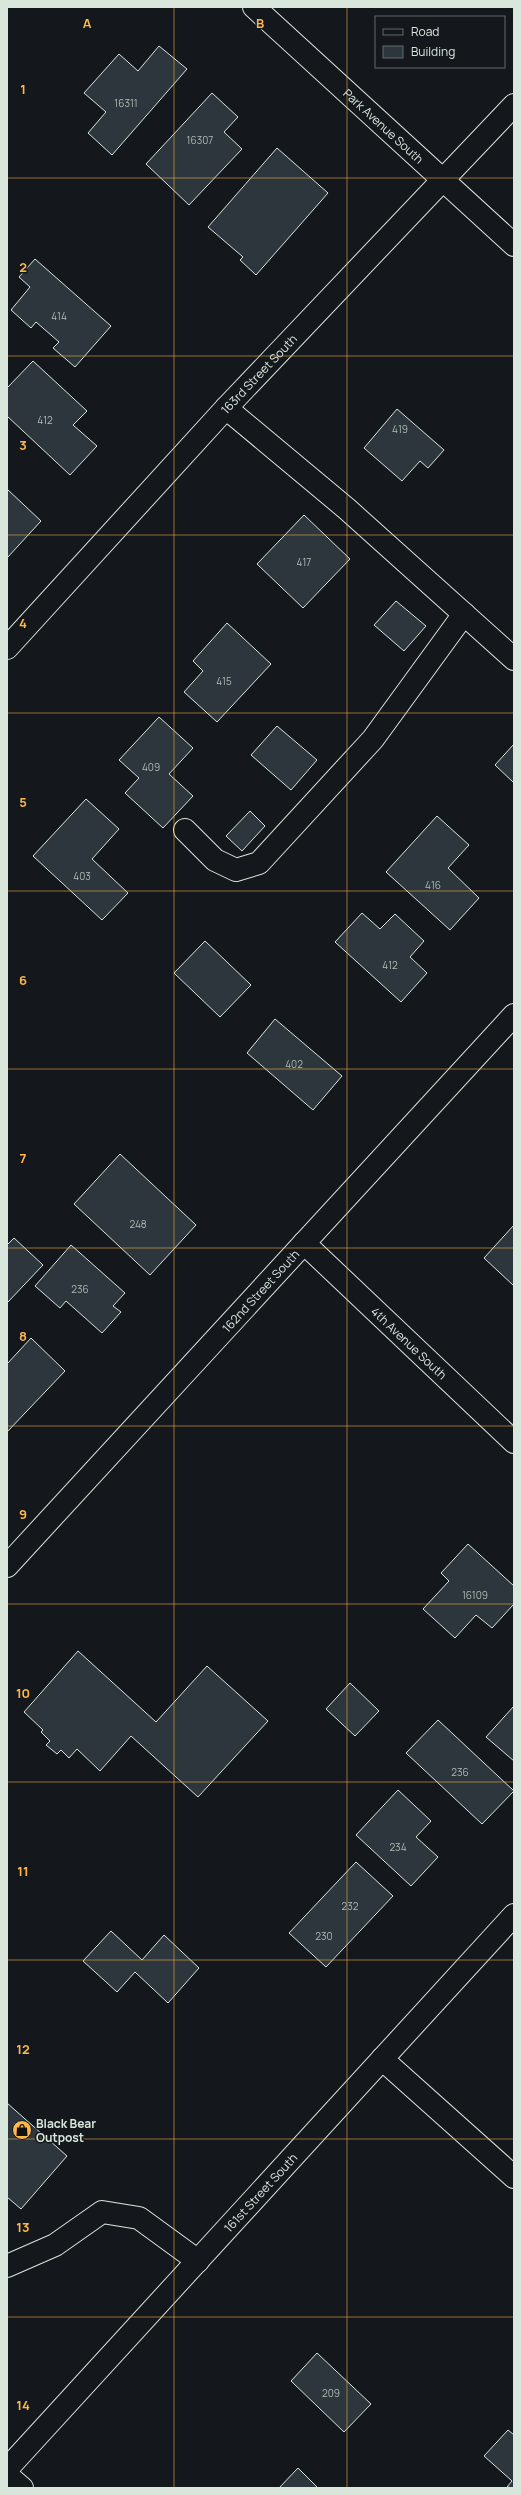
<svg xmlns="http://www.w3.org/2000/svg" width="521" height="2495" viewBox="0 0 521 2495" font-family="Manrope,sans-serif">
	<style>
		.building { fill: #2c363c; stroke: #d8e6dc }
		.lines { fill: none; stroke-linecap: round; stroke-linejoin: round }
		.minor-casing { stroke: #d8e6dc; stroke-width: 24 }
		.major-casing { stroke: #d8e6dc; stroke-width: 24 }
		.minor { stroke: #14181c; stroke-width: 22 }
		.major { stroke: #14181c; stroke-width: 22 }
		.grid { fill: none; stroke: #ffb74d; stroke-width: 1; stroke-opacity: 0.55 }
		.labels { text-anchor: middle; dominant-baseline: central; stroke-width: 3; stroke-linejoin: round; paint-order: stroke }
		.number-label { font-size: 10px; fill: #adbab4 }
		.street-label { font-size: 12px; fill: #d8e6dc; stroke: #14181c }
		.poi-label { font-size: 12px; font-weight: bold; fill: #d8e6dc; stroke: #14181c; text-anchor: start }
		.grid-label { font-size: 13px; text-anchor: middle; font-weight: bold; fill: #ffb74d; stroke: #14181c; stroke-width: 3; stroke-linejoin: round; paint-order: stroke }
	</style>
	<rect width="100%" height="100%" fill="#14181c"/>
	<g class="building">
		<path d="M159 46 187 69 112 155 88 133 106 112 84 93 119 54 138 71Z"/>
		<path d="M212 93 238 117 224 132 242 149 189 205 146 164Z"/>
		<path d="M277 148 328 193 256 275 240 260 243 257 208 227Z"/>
		<path d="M35 259 111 326 75 367 53 348 59 342 36 322 31 328 11 310 30 287 19 277Z"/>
		<path d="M33 361 87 411 73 425 97 446 70 475 7 416V388Z"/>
		<path d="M397 409 444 450 428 468 420 461 402 481 364 448Z"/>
		<path d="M7 489 41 521 7 558Z"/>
		<path d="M304 515 350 559 303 608 257 564Z"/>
		<path d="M396 601 426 626 404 651 374 625Z"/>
		<path d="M227 623 271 664 217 722 184 692 203 671 193 661Z"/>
		<path d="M159 717 193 748 169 774 193 796 163 828 125 793 139 778 119 760Z"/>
		<path d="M277 726 317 760 291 790 251 755Z"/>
		<path d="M514 744V783L495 765Z"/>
		<path d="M86 799 119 829 92 859 128 893 102 920 33 856Z"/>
		<path d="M250 811 265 826 242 851 226 836Z"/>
		<path d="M437 816 469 845 448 868 479 898 450 930 386 872Z"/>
		<path d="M362 913 380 929 395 914 424 941 410 957 427 973 401 1002 335 942Z"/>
		<path d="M205 941 251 985 220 1017 174 973Z"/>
		<path d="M275 1019 342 1076 313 1110 247 1053Z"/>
		<path d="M120 1154 196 1225 150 1275 74 1204Z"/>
		<path d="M514 1225V1286L484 1258Z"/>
		<path d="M14 1238 43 1265 7 1303V1245Z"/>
		<path d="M71 1245 125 1293 113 1306 121 1312 102 1333 66 1301 60 1308 35 1286Z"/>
		<path d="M31 1338 65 1371 7 1432V1364Z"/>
		<path d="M468 1544 514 1586V1604L492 1628 476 1615 455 1638 423 1609 449 1581 441 1573Z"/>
		<path d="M78 1651 156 1722 207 1666 268 1721 198 1797 131 1736 100 1771 77 1749 69 1758 61 1750 57 1754 46 1745 50 1741 41 1732 43 1730 24 1712Z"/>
		<path d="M350 1683 379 1711 355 1736 326 1709Z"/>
		<path d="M514 1706V1761L486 1737Z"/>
		<path d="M438 1720 514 1791 482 1824 406 1753Z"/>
		<path d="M398 1790 431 1821 416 1837 438 1857 411 1886 356 1835Z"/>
		<path d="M356 1862 393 1896 326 1967 289 1933Z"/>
		<path d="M111 1931 142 1960 164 1935 199 1968 168 2003 135 1972 117 1992 83 1961Z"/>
		<path d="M7 2103 67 2156 21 2209 7 2197Z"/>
		<path d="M317 2353 371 2404 344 2432 291 2381Z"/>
		<path d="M508 2430 514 2435V2488L507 2487 512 2481 484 2456Z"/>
		<path d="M298 2468 318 2488H279Z"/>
	</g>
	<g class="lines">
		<defs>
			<g id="minor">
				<path id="s1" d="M254 7 514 245"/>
				<path d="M226 408 347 509 514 659"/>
				<path id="s2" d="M7 648 226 408 514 105"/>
				<path d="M185 830 215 860 236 870 259 863 373 739 464 614"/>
				<path id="s3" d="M304 1243 514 1442"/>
				<path id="s4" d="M7 1566 514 1015"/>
				<path d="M382 2059 514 2177"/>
				<path d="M7 2266 55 2245 102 2212 139 2218 198 2261"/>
				<path id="s5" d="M7 2469 514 1915"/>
			</g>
			<path id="major" d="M7 2475 22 2488"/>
		</defs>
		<use href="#minor" class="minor-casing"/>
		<use href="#major" class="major-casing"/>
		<use href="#minor" class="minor"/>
		<use href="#major" class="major"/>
	</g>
	<path class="grid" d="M174 7V2488M347 7V2488M7 178H514M7 356H514M7 535H514M7 713H514M7 891H514M7 1069H514M7 1248H514M7 1426H514M7 1604H514M7 1782H514M7 1960H514M7 2139H514M7 2317H514"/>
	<defs>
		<symbol id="shop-disc" viewBox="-11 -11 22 22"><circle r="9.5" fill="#ffb74d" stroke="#14181c"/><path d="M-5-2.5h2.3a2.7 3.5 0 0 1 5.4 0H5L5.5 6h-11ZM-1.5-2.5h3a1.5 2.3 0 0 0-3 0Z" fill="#111"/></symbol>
	</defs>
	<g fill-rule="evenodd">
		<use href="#shop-disc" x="11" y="2119" width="22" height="22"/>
	</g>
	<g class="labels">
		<g class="number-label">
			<text x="126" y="103">16311</text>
			<text x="200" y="140">16307</text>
			<text x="59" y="316">414</text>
			<text x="45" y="420">412</text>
			<text x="400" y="429">419</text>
			<text x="304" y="562">417</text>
			<text x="224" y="681">415</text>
			<text x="151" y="767">409</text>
			<text x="82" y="876">403</text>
			<text x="433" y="885">416</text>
			<text x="390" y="965">412</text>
			<text x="294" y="1064">402</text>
			<text x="138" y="1224">248</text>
			<text x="80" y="1289">236</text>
			<text x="475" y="1595">16109</text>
			<text x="460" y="1772">236</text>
			<text x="398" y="1847">234</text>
			<text x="350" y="1906">232</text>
			<text x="324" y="1936">230</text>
			<text x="331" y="2393">209</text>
		</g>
		<g class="street-label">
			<text stroke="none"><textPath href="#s1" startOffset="176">Park Avenue South</textPath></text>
			<text stroke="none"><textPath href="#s2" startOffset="372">163rd Street South</textPath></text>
			<text stroke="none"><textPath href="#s4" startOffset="374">162nd Street South</textPath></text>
			<text stroke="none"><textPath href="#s3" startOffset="145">4th Avenue South</textPath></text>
			<text stroke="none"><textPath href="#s5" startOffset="375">161st Street South</textPath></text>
		</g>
		<g class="poi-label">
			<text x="36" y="2123">Black Bear<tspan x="36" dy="14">Outpost</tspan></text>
		</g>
	</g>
	<g class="grid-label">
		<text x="87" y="28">A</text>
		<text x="260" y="28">B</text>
		<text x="23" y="94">1</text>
		<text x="23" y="272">2</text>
		<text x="23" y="450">3</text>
		<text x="23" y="628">4</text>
		<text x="23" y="807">5</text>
		<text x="23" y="985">6</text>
		<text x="23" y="1163">7</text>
		<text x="23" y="1341">8</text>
		<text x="23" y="1519">9</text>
		<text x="23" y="1698">10</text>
		<text x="23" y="1876">11</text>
		<text x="23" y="2054">12</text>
		<text x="23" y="2232">13</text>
		<text x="23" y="2410">14</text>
	</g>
	<rect width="521" height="2495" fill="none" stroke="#d8e6dc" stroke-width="16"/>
	<rect x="375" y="16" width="130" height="52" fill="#14181c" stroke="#626a69"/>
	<rect x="383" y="29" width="20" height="6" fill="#14181c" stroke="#626a69"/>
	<text x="411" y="36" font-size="12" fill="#d8e6dc">Road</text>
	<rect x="383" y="46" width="20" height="12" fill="#2c363c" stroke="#626a69"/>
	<text x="411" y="56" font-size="12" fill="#d8e6dc">Building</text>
</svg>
